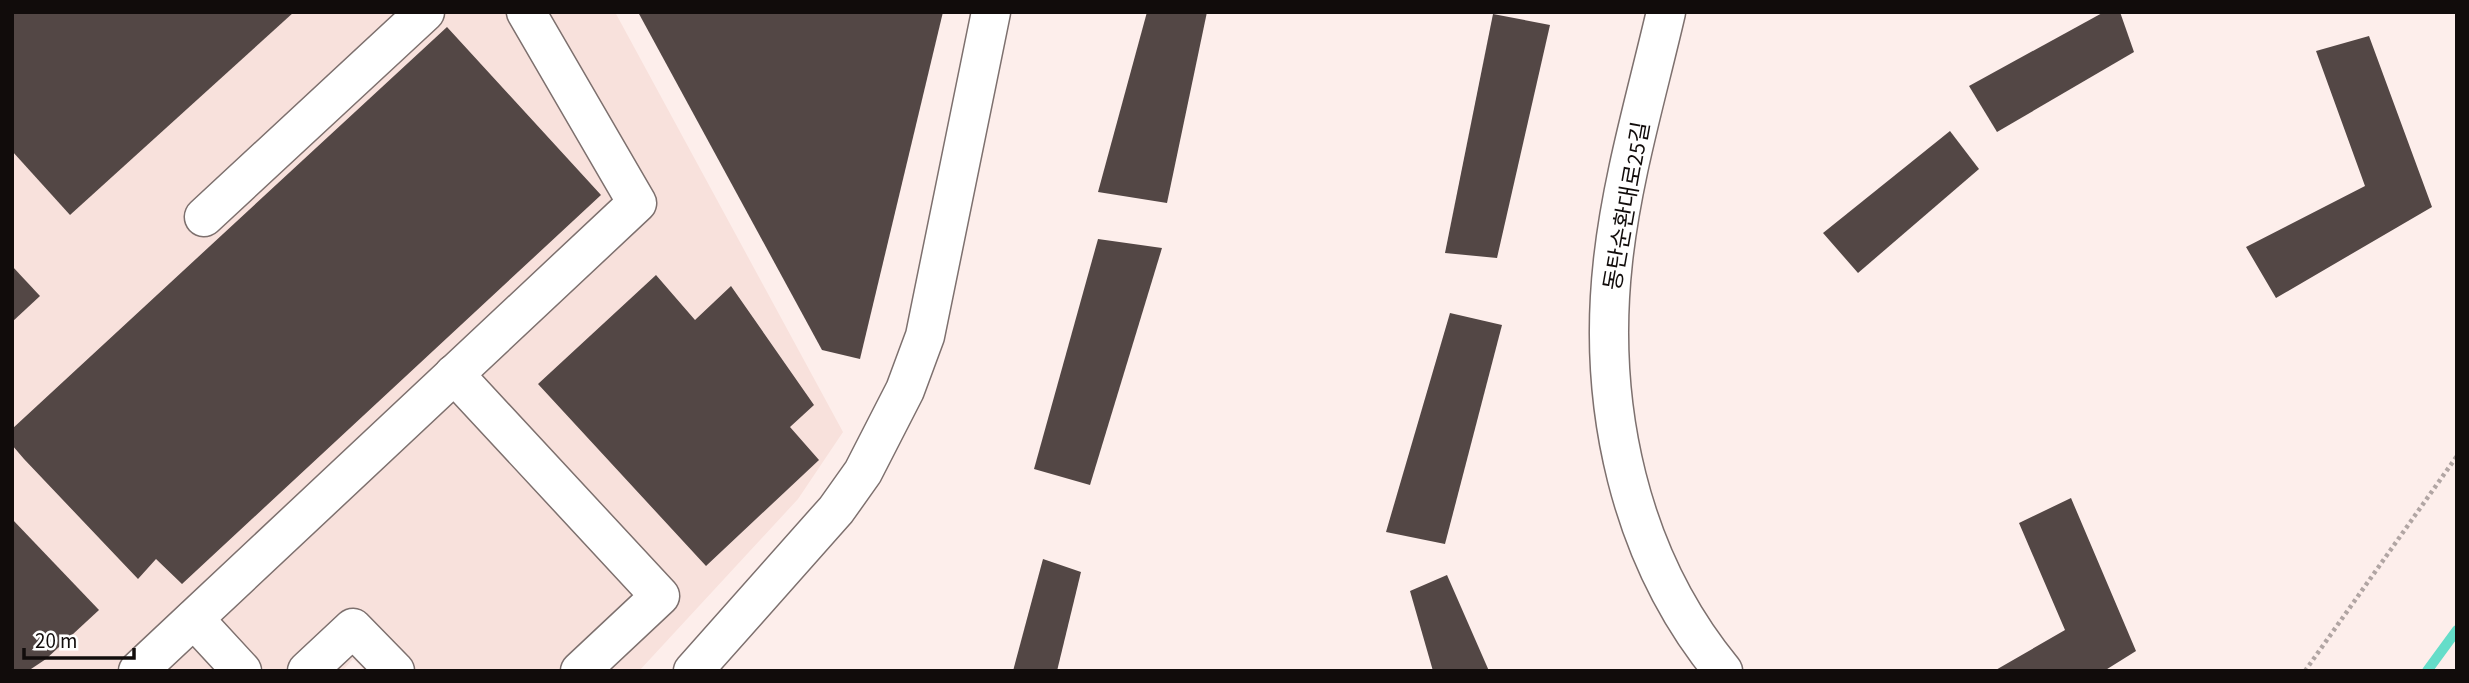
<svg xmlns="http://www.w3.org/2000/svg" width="2469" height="683" viewBox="0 0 2469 683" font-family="'Source Sans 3','Noto Sans KR',sans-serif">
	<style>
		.built { fill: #f8e1dc }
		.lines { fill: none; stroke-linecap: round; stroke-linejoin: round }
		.stream { stroke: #65ddc9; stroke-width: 10 }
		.building { fill: #534745 }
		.minor-casing { stroke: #7d706e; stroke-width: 41 }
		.path { stroke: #b1a5a3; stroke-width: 4.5; stroke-dasharray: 3.5 3.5; stroke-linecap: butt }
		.minor { stroke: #fff; stroke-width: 38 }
		.labels { text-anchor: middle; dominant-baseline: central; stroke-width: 7; stroke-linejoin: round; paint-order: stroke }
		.street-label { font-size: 23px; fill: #110c0b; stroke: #fff }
	</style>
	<rect width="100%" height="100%" fill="#fdeeeb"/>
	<path class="built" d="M12 12H615L843 432 798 499 639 671H366L353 659 342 671H12Z"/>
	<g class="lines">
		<path class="stream" d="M2427 671 2457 630"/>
	</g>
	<g class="building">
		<path d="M12 12H294L70 215 12 151Z"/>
		<path d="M638 12H943L860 359 822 350Z"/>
		<path d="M1147 12H1207L1167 203 1098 192Z"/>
		<path d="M2104 12H2120L2134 52 1997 132 1969 86Z"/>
		<path d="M1493 14 1550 25 1497 258 1445 253Z"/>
		<path d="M447 27 601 195 182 584 156 559 138 579 24 459 12 445V429Z"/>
		<path d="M2369 36 2432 207 2276 298 2246 247 2365 186 2316 51Z"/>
		<path d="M1950 131 1979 169 1858 273 1823 233Z"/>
		<path d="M1098 239 1162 248 1090 485 1034 469Z"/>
		<path d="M12 266 40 296 12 322Z"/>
		<path d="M656 275 695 320 731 286 814 405 790 427 819 460 706 566 538 384Z"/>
		<path d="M1450 313 1502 325 1445 544 1386 532Z"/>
		<path d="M2071 498 2136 651 2104 671H1994L2065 630 2019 523Z"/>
		<path d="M12 519 99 610 46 659 28 671H12Z"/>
		<path d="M1043 559 1081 572 1057 671H1013Z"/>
		<path d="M1447 575 1489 671H1433L1410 591Z"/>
	</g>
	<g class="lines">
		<defs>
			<g id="minor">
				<path d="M1666 12C1647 94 1622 178 1613 261 1597 405 1629 557 1723 671"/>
				<path d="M204 217 425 12"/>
				<path d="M454 374 660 596 580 671"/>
				<path d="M194 619 242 671"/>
				<path d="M138 671 637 203 526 12"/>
				<path d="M307 671 353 628 395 671"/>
				<path d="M693 671 836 510 863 472 905 390 925 336 991 12"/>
			</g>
		</defs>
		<use href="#minor" class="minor-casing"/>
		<path class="path" d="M2305 671 2457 456"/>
		<use href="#minor" class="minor"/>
	</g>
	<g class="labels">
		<g class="street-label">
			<text transform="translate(1627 206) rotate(-80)">동탄순환대로25길</text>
		</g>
	</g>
	<rect width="2469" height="683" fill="none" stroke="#110c0b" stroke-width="28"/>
	<path d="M24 648v10h110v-10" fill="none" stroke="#110c0b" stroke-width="3.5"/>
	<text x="35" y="648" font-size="21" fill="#110c0b" stroke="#ffffff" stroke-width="5" paint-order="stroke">20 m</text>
</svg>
